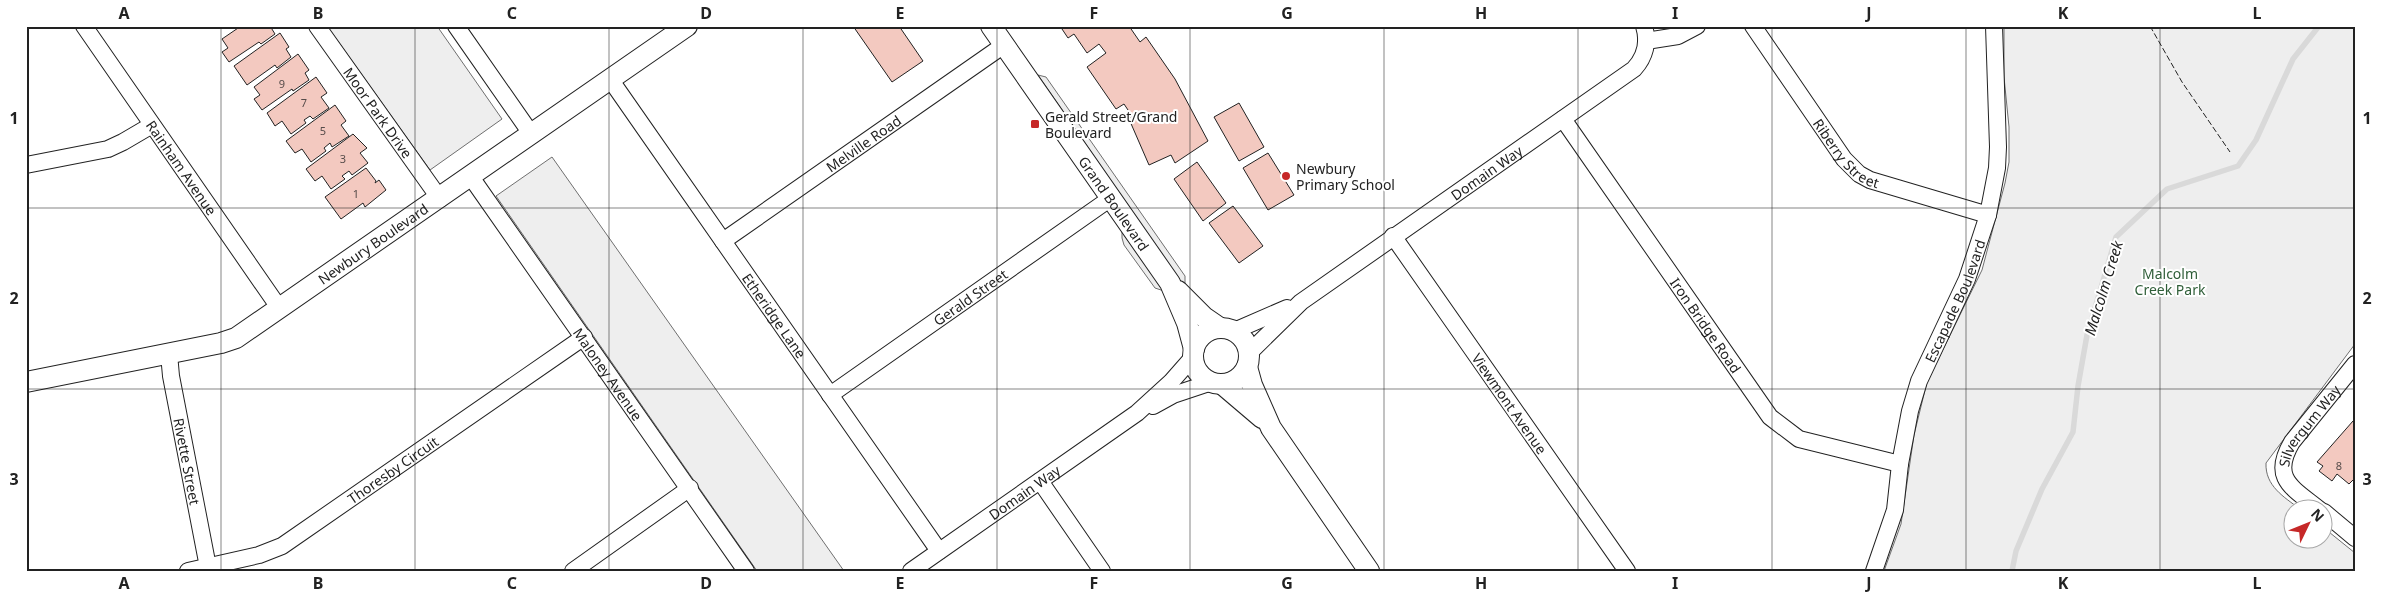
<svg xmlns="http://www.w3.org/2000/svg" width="2381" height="597" viewBox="0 0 2381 597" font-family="'Noto Sans',sans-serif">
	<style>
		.green { fill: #eee; stroke: #6f6f6f }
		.parking { fill: #ededed; stroke: #6f6f6f }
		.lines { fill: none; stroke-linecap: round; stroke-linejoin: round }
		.stream { stroke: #d9d9d9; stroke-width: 5.5 }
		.building { fill: #f3c9c0; stroke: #222 }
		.minor-casing { stroke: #222; stroke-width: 18 }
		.tertiary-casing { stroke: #222; stroke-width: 22 }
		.minor { stroke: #fff; stroke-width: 16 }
		.tertiary { stroke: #fff; stroke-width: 20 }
		.fence { stroke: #222; stroke-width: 1; stroke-dasharray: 6 2.5; stroke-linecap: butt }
		.grid { fill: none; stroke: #222; stroke-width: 1; stroke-opacity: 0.55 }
		.poi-dot { fill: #c62828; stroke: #fff; stroke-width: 2 }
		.labels { text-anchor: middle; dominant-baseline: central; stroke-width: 4; stroke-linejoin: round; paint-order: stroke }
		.number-label { font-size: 11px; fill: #564c4a }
		.street-label { font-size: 14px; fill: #222; stroke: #fff }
		.poi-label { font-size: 14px; fill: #222; stroke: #fff; text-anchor: start }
		.park-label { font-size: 14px; fill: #2f5e38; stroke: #fff }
		.water-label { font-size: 15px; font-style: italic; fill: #222; stroke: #fff }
		.neatline { fill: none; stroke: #222; stroke-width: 2 }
		.grid-label { font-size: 16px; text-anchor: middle; font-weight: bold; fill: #222 }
	</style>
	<rect width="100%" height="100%" fill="#fff"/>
	<g class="green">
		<path d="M327 26H437L502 119 430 170Z"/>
		<path d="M2004 26H2355V344L2266 463C2265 486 2284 497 2300 509L2294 510V540H2324V528L2355 553V571H1884L1901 524 1914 435 1927 382 1982 270 2005 183 2009 162V127L2004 77Z"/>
		<path d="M552 157 844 571H757L496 196Z"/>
	</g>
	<g class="parking">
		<path d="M1038 75 1046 77 1185 276V288Z"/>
		<path d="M1122 232 1164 291 1155 288 1124 245 1122 238Z"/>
	</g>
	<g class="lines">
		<path class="stream" d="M2012 571 2016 551 2042 489 2073 432 2078 386 2087 335 2116 237 2167 189 2238 166 2256 140 2293 59 2319 26"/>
	</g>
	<g class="building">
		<path d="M241 26H270L275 34 261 44 259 42 229 62 222 52 228 48 222 39Z"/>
		<path d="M853 26H899L923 61 892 82Z"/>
		<path d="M1060 26H1129L1140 42 1146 37 1175 79 1208 141 1175 163 1171 155 1149 165 1129 119 1132 116 1124 104 1116 109 1087 67 1106 53 1099 44 1087 53 1074 34 1068 38Z"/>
		<path d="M280 33 289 47 286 49 291 57 277 68 275 65 247 85 234 66Z"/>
		<path d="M298 54 309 70 305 73 309 80 293 91 292 89 262 110 254 99 260 95 254 87Z"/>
		<path d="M316 77 327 93 321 97 329 108 313 119 310 116 304 120 306 123 291 134 282 121 275 126 267 113Z"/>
		<path d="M1239 103 1264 147 1239 161 1214 117Z"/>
		<path d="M335 105 346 121 341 125 349 136 332 147 330 143 324 148 326 151 311 162 302 149 295 153 286 141Z"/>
		<path d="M353 134 367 148 360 153 368 163 352 175 349 171 342 176 345 179 331 189 322 176 315 181 306 169Z"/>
		<path d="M1268 153 1294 195 1268 210 1243 168Z"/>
		<path d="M1197 162 1226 203 1203 221 1174 179Z"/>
		<path d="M366 168 376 181 375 183 379 180 386 190 365 207 363 203 341 219 325 197Z"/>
		<path d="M1233 206 1263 246 1239 263 1209 223Z"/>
		<path d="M2353 421 2355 422V478L2349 484 2337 474 2332 481 2319 471 2323 466 2317 462Z"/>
	</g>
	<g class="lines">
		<defs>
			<g id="minor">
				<path id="s1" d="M84 26 280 309"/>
				<path id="s2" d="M317 26 440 199"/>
				<path d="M456 26 532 135"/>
				<path id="s3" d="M1753 26 1844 159 1859 174 1870 180 1988 215"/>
				<path d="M1646 41 1678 36 1697 26"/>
				<path id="s4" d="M610 79 939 551"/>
				<path id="s5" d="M1563 119 1770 417 1799 439 1900 464"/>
				<path d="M26 165 108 149 123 142 152 125"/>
				<path id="s6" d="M471 177 746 571"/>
				<path id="s7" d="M1393 236 1627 571"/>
				<path id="s8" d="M723 241 1004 45"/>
				<path d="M1234 331 1287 308"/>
				<path id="s9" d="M1249 353 1301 302 1634 69C1645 57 1649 42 1644 26"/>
				<path id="s10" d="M169 354 171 376 208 567"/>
				<path id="s11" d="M830 395 1111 198"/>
				<path d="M1153 406 1173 395 1212 382"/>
				<path d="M1040 481 1102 571"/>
				<path id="s12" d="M2320 510C2293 488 2270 479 2292 442L2355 364"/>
				<path d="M2324 512 2355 538"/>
				<path id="s13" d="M188 571 259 555 282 546 584 337"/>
				<path d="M573 571 690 488"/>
				<path id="s14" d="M911 571 1137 413 1171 382 1193 357"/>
				<path id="s15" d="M1874 571 1895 510 1900 464 1910 411 1919 381 1967 279 1988 215 1997 168 1998 147 1994 26"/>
			</g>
			<g id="tertiary">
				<path id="s16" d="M991 26 1170 283 1187 323 1194 349"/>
				<path d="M1178 291 1204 317 1220 328"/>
				<circle cx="1221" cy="356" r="28"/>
				<path d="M1247 367 1252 385 1271 428 1369 571"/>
				<path id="s17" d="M26 382 221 343 236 338 687 26"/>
				<path d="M1222 384 1262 418"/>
			</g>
		</defs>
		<use href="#minor" class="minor-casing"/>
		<use href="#tertiary" class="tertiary-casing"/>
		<use href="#minor" class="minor"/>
		<use href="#tertiary" class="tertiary"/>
		<path class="fence" d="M2150 26 2182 82 2230 152"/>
	</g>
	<path class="grid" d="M221 26V571M415 26V571M609 26V571M803 26V571M997 26V571M1190 26V571M1384 26V571M1578 26V571M1772 26V571M1966 26V571M2160 26V571M26 208H2355M26 389H2355"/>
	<g class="poi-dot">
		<rect x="1030" y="119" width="10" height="10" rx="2.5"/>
		<circle cx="1286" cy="176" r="5"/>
	</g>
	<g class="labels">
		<g class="number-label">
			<text x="282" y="83">9</text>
			<text x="304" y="102">7</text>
			<text x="323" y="130">5</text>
			<text x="343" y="158">3</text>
			<text x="356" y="193">1</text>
			<text x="2339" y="465">8</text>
		</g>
		<g class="street-label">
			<text stroke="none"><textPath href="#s2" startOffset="106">Moor Park Drive</textPath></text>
			<text stroke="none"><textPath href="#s8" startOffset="171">Melville Road</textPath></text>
			<text stroke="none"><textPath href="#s3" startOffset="159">Riberry Street</textPath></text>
			<text stroke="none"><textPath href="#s1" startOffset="172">Rainham Avenue</textPath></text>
			<text stroke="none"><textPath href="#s9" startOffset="299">Domain Way</textPath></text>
			<text stroke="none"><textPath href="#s16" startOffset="216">Grand Boulevard</textPath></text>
			<text stroke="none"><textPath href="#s17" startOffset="381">Newbury Boulevard</textPath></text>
			<text stroke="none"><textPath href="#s11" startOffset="171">Gerald Street</textPath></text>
			<text stroke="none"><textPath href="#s15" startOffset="284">Escapade Boulevard</textPath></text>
			<text stroke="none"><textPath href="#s4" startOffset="288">Etheridge Lane</textPath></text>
			<text stroke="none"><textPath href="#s5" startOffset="251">Iron Bridge Road</textPath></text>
			<text stroke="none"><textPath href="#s6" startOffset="240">Maloney Avenue</textPath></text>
			<text stroke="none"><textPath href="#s7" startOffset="204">Viewmont Avenue</textPath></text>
			<text stroke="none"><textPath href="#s12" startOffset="108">Silvergum Way</textPath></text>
			<text stroke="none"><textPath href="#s10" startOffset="109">Rivette Street</textPath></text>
			<text stroke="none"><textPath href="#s13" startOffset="232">Thoresby Circuit</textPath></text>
			<text stroke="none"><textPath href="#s14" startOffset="138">Domain Way</textPath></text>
		</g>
		<g class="poi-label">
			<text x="1045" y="116">Gerald Street/Grand<tspan x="1045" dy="16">Boulevard</tspan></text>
			<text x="1296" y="168">Newbury<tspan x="1296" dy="16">Primary School</tspan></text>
		</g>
		<g class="park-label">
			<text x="2170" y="273">Malcolm<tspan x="2170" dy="16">Creek Park</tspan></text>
		</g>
		<g class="water-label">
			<text transform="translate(2103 288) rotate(-73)">Malcolm Creek</text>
		</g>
	</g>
	<rect width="2381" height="597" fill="none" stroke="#ffffff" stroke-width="55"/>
	<g transform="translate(2308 524) rotate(47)"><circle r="24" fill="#ffffff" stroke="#a7a7a7"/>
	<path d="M0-4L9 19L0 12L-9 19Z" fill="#c62828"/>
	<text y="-8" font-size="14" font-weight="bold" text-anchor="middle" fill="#222222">N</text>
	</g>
	<rect x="28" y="28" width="2326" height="542" class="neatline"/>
	<g class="grid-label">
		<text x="124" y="19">A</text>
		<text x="318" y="19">B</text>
		<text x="512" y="19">C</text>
		<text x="706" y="19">D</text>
		<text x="900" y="19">E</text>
		<text x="1094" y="19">F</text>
		<text x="1287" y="19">G</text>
		<text x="1481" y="19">H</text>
		<text x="1675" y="19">I</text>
		<text x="1869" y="19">J</text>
		<text x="2063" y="19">K</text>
		<text x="2257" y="19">L</text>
		<text x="14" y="124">1</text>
		<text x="2367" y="124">1</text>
		<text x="14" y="304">2</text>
		<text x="2367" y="304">2</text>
		<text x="14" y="485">3</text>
		<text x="2367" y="485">3</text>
		<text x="124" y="589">A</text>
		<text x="318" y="589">B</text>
		<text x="512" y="589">C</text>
		<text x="706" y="589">D</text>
		<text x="900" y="589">E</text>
		<text x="1094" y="589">F</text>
		<text x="1287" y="589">G</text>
		<text x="1481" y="589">H</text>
		<text x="1675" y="589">I</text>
		<text x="1869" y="589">J</text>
		<text x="2063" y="589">K</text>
		<text x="2257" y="589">L</text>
	</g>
</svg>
